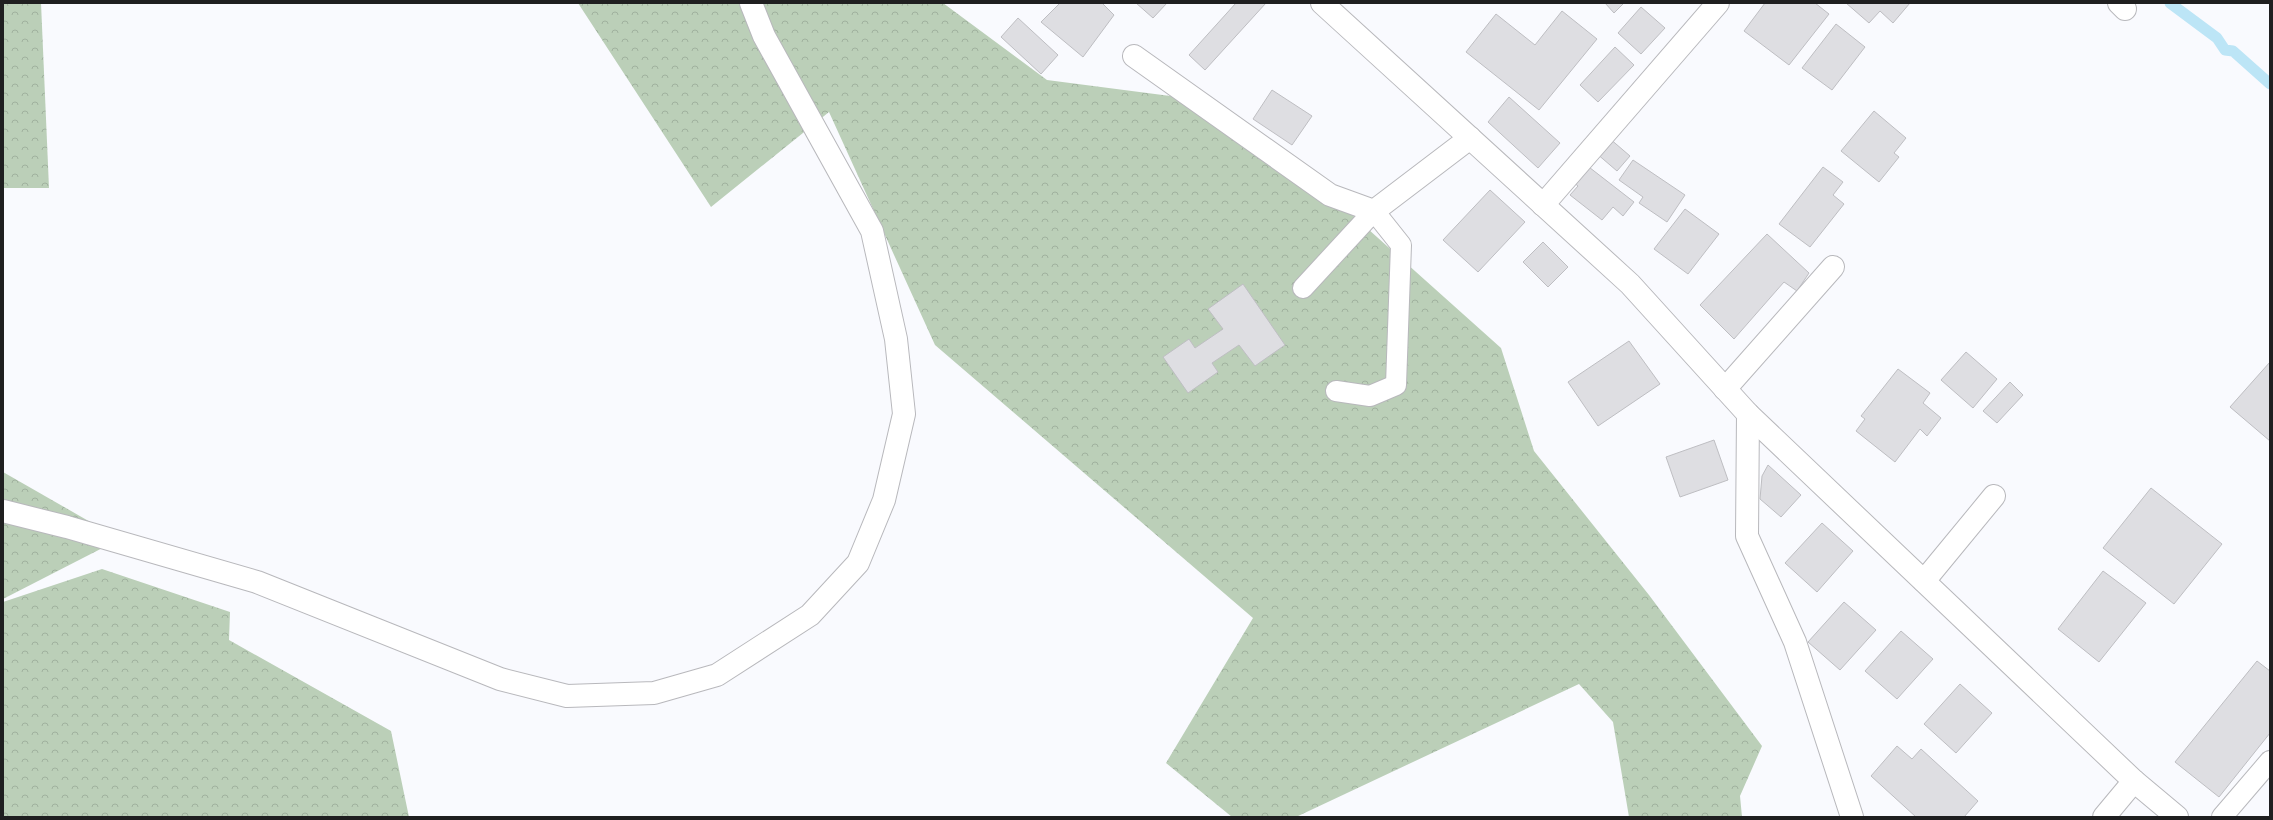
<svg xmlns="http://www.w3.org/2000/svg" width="2273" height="820" viewBox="0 0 2273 820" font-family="'PT Sans',sans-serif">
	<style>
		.forest { fill: url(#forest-crowns) }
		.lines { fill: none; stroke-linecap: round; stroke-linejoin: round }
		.stream { stroke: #bce5f6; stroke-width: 11 }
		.building { fill: #dedee2; stroke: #bebec2 }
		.lane-casing { stroke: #b8b8bc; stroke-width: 22 }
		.street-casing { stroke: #b8b8bc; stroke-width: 24 }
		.secondary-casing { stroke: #b8b8bc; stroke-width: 24 }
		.lane { stroke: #fff; stroke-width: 20 }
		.street { stroke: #fff; stroke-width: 22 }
		.secondary { stroke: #fff; stroke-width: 22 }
	</style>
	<defs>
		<pattern id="forest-crowns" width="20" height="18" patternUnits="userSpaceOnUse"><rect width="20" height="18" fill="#bbcfb8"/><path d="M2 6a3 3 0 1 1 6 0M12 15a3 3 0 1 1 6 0" fill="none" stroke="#a0b19e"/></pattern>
	</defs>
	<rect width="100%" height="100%" fill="#f9fafe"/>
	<g class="forest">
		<path d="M3 3H41L49 188H3Z"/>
		<path d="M578 3H943L1047 80 1178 97 1330 195 1501 348 1534 451 1649 595 1762 746 1740 796 1742 817H1629L1613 722 1579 684 1296 817H1232L1166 763 1253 618 935 345 829 112 711 207Z"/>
		<path d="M3 472 120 539 3 599Z"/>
		<path d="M102 569 230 612 229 640 391 731 409 817H3V602Z"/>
	</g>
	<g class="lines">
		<path class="stream" d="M2170 3 2217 38 2225 50 2233 51 2270 84"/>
	</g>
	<g class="building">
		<path d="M1060 3H1102L1114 15 1083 57 1041 22Z"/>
		<path d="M1136 3H1167L1153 18Z"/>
		<path d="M1236 3H1266L1205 70 1189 55Z"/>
		<path d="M1605 3H1624L1614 13Z"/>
		<path d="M1765 3H1815L1829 14 1789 65 1744 31Z"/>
		<path d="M1846 3H1910L1893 23 1880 11 1869 23Z"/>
		<path d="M1641 7 1665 28 1641 54 1618 33Z"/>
		<path d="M1562 11 1597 39 1539 110 1466 52 1496 14 1535 45Z"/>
		<path d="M1018 18 1058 55 1041 74 1001 37Z"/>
		<path d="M1836 24 1865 47 1832 90 1802 68Z"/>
		<path d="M1615 47 1634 65 1598 102 1580 85Z"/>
		<path d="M1272 90 1312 116 1292 145 1253 119Z"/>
		<path d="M1509 97 1560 143 1538 168 1488 122Z"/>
		<path d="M1874 111 1906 138 1894 153 1899 157 1879 182 1841 151Z"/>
		<path d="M1609 138 1630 156 1617 171 1596 153Z"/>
		<path d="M1633 160 1685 195 1667 222 1639 203 1643 197 1619 180Z"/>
		<path d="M1585 164 1634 202 1623 216 1613 207 1602 220 1570 195 1578 186 1571 180Z"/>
		<path d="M1823 167 1843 182 1833 195 1844 204 1810 247 1779 224Z"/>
		<path d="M1490 190 1525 222 1478 272 1443 240Z"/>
		<path d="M1685 209 1719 234 1688 274 1654 249Z"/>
		<path d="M1767 234 1809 273 1797 291 1784 282 1734 339 1700 305Z"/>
		<path d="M1543 242 1568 267 1548 287 1523 262Z"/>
		<path d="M1243 284 1285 345 1255 366 1239 345 1212 363 1218 372 1188 393 1163 357 1189 339 1195 348 1223 329 1208 309Z"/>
		<path d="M1629 341 1660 384 1598 426 1568 382Z"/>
		<path d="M1966 352 1997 379 1973 408 1941 380Z"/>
		<path d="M2270 362V441L2230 407Z"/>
		<path d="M1898 369 1930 393 1923 403 1941 418 1927 436 1920 429 1895 462 1856 431 1865 419 1861 416Z"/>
		<path d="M2010 382 2023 395 1997 423 1983 411Z"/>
		<path d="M1714 440 1728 480 1680 497 1666 457Z"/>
		<path d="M1768 465 1801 495 1781 517 1760 499 1762 476Z"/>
		<path d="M2151 488 2222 544 2174 604 2103 548Z"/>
		<path d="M1822 523 1853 551 1817 592 1785 563Z"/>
		<path d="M2103 571 2146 603 2099 662 2058 629Z"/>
		<path d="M1844 602 1876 630 1840 670 1808 642Z"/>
		<path d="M1901 631 1933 659 1897 699 1865 671Z"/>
		<path d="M2257 661 2270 671V733L2219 797 2175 762Z"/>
		<path d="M1960 684 1992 713 1956 753 1924 724Z"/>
		<path d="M1897 746 1912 759 1921 749 1978 801 1964 817H1916L1871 776Z"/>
	</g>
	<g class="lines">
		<defs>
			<g id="lane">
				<path d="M1303 288 1374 211 1401 245 1396 385 1370 396 1336 391"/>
				<path d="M2222 817 2270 761"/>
			</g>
			<g id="street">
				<path d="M2119 3 2125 9"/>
				<path d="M1134 56 1330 195 1374 211 1470 138"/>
				<path d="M1543 205 1718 3"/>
				<path d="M1725 389 1833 267"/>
				<path d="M1748 414 1747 536 1795 642 1852 817"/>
				<path d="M3 511 67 527 257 582 500 679 567 696 654 693 717 675 810 615 858 563 884 500 904 414 896 339 872 231 764 36 751 3"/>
				<path d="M1924 581 1994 496"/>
				<path d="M2104 817 2134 781"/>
			</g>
			<path id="secondary" d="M1322 3 1630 284 1748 414 2134 781 2177 817"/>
		</defs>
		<use href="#lane" class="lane-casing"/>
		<use href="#street" class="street-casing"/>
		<use href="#secondary" class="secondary-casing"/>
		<use href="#lane" class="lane"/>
		<use href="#street" class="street"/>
		<use href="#secondary" class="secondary"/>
	</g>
	<rect width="2273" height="820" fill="none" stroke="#1f1f20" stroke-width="8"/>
</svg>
